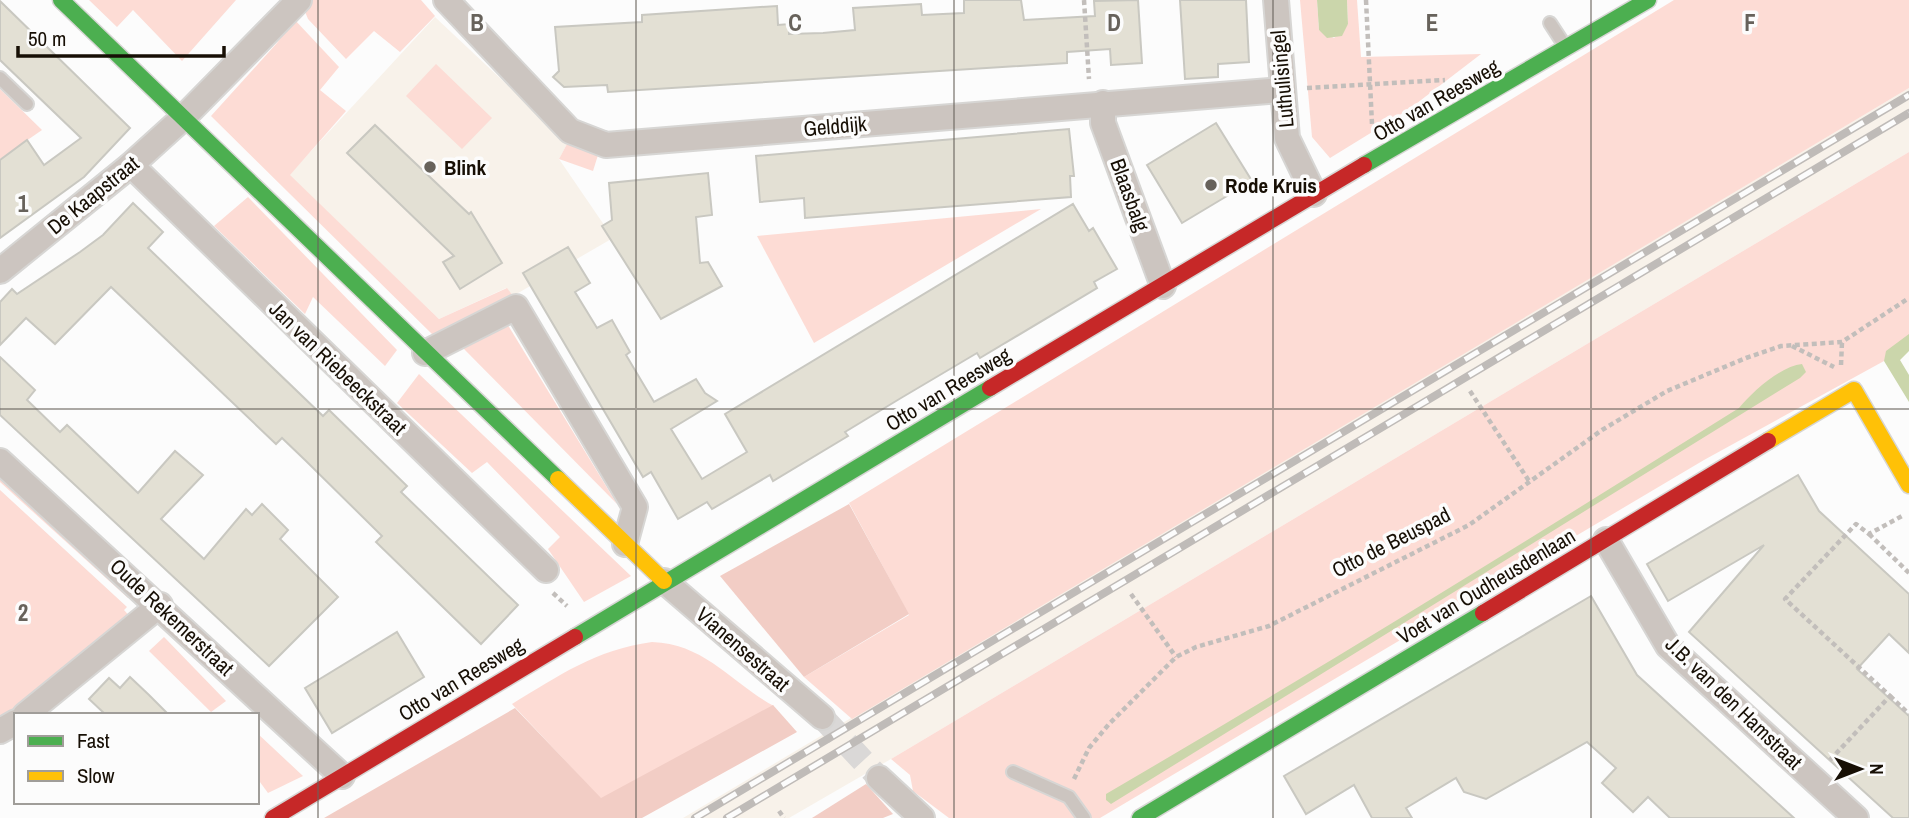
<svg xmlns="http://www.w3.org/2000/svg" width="1909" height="818" viewBox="0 0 1909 818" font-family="'Archivo Narrow',sans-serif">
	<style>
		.built { fill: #f8f2ea }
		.green { fill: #fddcd5 }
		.forest { fill: #f2cdc5 }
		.water { fill: #cbd6ab }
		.building { fill: #e3e0d4; stroke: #c9c8c1; stroke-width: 2 }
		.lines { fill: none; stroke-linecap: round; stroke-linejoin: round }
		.street-tunnel { stroke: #dad8d7; stroke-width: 24; stroke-dasharray: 24 12; stroke-linecap: butt }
		.lane-casing { stroke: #d7d6d4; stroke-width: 16 }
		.street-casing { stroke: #d7d6d4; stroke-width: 28 }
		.fast-casing { stroke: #d7d6d4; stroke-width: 19 }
		.slow-casing { stroke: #d7d6d4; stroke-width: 19 }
		.jam-casing { stroke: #d7d6d4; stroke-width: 19 }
		.path { stroke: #c2bebb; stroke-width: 4.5; stroke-dasharray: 5 3.5; stroke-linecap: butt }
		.lane { stroke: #ccc5c0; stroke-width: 12 }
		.street { stroke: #ccc5c0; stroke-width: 24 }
		.fast { stroke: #4caf50; stroke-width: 16 }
		.slow { stroke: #ffc107; stroke-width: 16 }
		.jam { stroke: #c62828; stroke-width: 16 }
		.rail-casing { stroke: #bfbbb8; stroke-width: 8 }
		.rail { stroke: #fcfcfc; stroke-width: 5; stroke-dasharray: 16; stroke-linecap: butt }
		.grid { fill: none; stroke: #67625b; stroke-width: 2; stroke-opacity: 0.55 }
		.poi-dot { fill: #67625b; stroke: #fcfcfc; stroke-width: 2.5 }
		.labels { text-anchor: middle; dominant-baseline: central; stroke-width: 7; stroke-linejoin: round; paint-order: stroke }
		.street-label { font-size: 21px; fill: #170f05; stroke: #fcfcfc }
		.poi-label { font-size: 21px; font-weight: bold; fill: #170f05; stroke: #fcfcfc; text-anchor: start }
		.grid-label { font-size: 23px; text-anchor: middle; font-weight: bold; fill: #67625b; stroke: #fcfcfc; stroke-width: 7; stroke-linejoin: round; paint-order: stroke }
	</style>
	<rect width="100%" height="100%" fill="#fcfcfc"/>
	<g class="built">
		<path d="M435 17 568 142 559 159 613 238 513 296 506 288 439 319 289 175Z"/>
		<path d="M1909 88V152L891 759 789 818H683Z"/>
	</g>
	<g class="green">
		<path d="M89 0H236L182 61 133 10 117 27Z"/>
		<path d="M313 0H421L435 16 400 52 374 31 346 59 308 19 304 9Z"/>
		<path d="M1300 0H1317L1319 30 1334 38 1348 24 1347 0H1357L1361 57 1481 54 1408 110 1330 158 1312 137Z"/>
		<path d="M1674 0H1909V88L852 719 804 677 909 615 849 503Z"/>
		<path d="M294 19 339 67 320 90 346 111 290 175 439 319 507 288 513 296 434 336 211 116 277 43Z"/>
		<path d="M436 64 492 118 462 149 406 96Z"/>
		<path d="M0 89 42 130 0 159Z"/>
		<path d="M568 142 598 155 593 171 559 159Z"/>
		<path d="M1909 152V342L1884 361 1704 460 1100 818H949L913 791 910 775 891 759Z"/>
		<path d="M248 197 397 350 385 366 313 297 305 314 214 226Z"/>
		<path d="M1041 209 814 343 757 236Z"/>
		<path d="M506 322 617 504 463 348Z"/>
		<path d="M419 374 631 576 584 602 548 549 560 537 487 462 472 473 397 403Z"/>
		<path d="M0 470 134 594 128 598 0 482Z"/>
		<path d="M0 490 127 607 124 610 131 618 34 699 0 721Z"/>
		<path d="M164 637 226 701 211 712 149 651Z"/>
		<path d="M652 642C706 644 731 683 774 706L601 799 512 704C560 675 595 650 652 642Z"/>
		<path d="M257 733 303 776 268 793 257 778Z"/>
	</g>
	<g class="forest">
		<path d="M849 504 909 614 804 677 720 576Z"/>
		<path d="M773 705 797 732 642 818H324L515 708 601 798Z"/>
		<path d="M866 784 893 814 883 818H812Z"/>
	</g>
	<g class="water">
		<path d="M1317 0H1347L1348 24 1342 36 1327 38 1319 30Z"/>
		<path d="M1909 334V351L1900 360 1909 375V402L1884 361 1886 351Z"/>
		<path d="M1802 364 1806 372 1800 378 1111 804 1106 800V794C1320 669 1530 539 1739 408 1752 392 1781 366 1802 364Z"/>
	</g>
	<g class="building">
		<path d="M964 0H1021L1024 20 1095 16 1094 1 1138 0 1142 63 1111 65 1110 49 1067 52V63L608 92 607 85 564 87 553 77 559 71 555 27 642 22V15L777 6 778 25 789 24V34L823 33 855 30 853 8 921 4 922 15 964 13Z"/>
		<path d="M1180 0H1246L1249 62 1218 64V77L1185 79Z"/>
		<path d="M0 1 130 128 84 177 0 238V160L27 140 44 165 81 138 0 60Z"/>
		<path d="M1216 123 1252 181 1182 223 1147 165Z"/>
		<path d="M375 125 469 214 471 212 502 263 460 289 443 262 454 256 347 153Z"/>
		<path d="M1069 129 1074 176H1070L1071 197 805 218 804 198 760 202 756 156Z"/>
		<path d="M708 173 712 215 696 217 700 263 708 262 722 286 661 319 602 226 612 220 609 183Z"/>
		<path d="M133 203 163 232 148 248 323 416 329 410 407 486 401 492 518 605 481 644 376 542 382 536 305 460 282 438 276 444 111 287 55 344 26 318 0 345V302L12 289 17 294 80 252 103 235Z"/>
		<path d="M1073 204 1089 231 1093 228 1117 269 1094 282 1097 288 980 358 977 353 901 398 845 432 848 436 773 481 770 475 712 509 707 502 678 519 651 472 643 477 523 273 568 247 590 283 575 292 597 328 612 320 630 352 626 355 654 402 696 379 705 393 717 401 671 429 702 479 747 452 725 414Z"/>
		<path d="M0 357 35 390 27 400 60 432 67 425 138 493 175 451 203 475 161 519 204 559 246 509 252 515 262 504 288 530 280 539 338 597 269 666 0 415Z"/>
		<path d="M1798 475 1819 511 1909 594V653L1889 634 1857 669 1909 716V818H1893L1689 632 1764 545 1668 601 1647 564Z"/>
		<path d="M1591 596 1637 675 1794 818H1670L1648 797 1633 812 1602 783 1616 768 1587 742 1486 799 1464 792 1456 778 1406 808 1412 818H1372L1354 785 1306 814 1284 776Z"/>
		<path d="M397 632 424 677 332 733 305 688Z"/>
		<path d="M130 677 149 695 169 715H106L89 699 109 678 120 688Z"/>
	</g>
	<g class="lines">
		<path class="street-tunnel" d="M822 717 879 778"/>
		<defs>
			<g id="lane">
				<path d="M1550 23 1565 46"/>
				<path d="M0 78 27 104"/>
				<path d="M1013 772 1069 797 1084 818"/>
			</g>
			<g id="street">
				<path d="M446 0 570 131 606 145 1282 90"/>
				<path d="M1276 0 1287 138 1314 194"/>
				<path d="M1103 103V123L1163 286"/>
				<path d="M131 165 546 570"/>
				<path d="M0 271 131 165 184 117 299 0"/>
				<path d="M425 353 516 307 635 507 625 544"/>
				<path d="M0 461 342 776"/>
				<path d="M1606 540 1668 646 1856 818"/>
				<path d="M664 581 822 717"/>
				<path d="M25 715 160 605"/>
				<path d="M0 731 16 722"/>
				<path d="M879 778 922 818"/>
			</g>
			<g id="fast">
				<path d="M61 0 558 479"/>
				<path d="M1364 165 1648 0"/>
				<path d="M575 637 990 388"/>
				<path d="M1140 818 1483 613"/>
			</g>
			<g id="slow">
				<path d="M1768 441 1854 390 1909 485"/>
				<path d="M558 479 664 581"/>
			</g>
			<g id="jam">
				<path d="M990 388 1364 165"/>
				<path d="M1483 613 1768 441"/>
				<path d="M273 818 575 637"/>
			</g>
		</defs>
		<use href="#lane" class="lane-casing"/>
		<use href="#street" class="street-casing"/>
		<use href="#fast" class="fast-casing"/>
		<use href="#slow" class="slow-casing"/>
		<use href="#jam" class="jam-casing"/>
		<g class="path">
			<path d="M1084 0 1089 79"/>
			<path d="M1366 0 1372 124"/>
			<path d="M1307 88 1445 80"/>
			<path d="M1792 346 1834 367"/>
			<path d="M1841 365 1842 342"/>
			<path d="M1470 391 1529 481"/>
			<path d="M1869 534 1909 573"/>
			<path d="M553 593 567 606"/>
			<path d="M1131 594 1176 657"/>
			<path d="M1890 696 1909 714"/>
			<path d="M1830 760 1890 696 1785 599 1856 524 1869 534 1902 516"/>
			<path d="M1074 779 1089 748 1109 724 1176 657 1196 647 1269 626 1469 525 1602 430 1667 391 1746 358 1781 346 1842 342 1909 298"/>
			<path d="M779 811 784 818"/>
		</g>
		<use href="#lane" class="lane"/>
		<use href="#street" class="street"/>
		<use href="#fast" class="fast"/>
		<use href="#slow" class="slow"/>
		<use href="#jam" class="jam"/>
		<defs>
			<g id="rail">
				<path d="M695 818 1909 95"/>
				<path d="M727 818 1909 113"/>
			</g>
		</defs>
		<use href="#rail" class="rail-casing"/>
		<use href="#rail" class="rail"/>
	</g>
	<path class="grid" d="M318 0V818M636 0V818M954 0V818M1273 0V818M1591 0V818M0 409H1909"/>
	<g class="poi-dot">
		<circle cx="430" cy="167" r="7"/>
		<circle cx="1211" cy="185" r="7"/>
	</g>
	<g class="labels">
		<g class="street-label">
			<text transform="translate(1282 79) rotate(-95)">Luthulisingel</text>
			<text transform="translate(1436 100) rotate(-30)">Otto van Reesweg</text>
			<text transform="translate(835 126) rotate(-5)">Gelddijk</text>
			<text transform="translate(93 195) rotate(-39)">De Kaapstraat</text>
			<text transform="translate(1130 195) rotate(70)">Blaasbalg</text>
			<text transform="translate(338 368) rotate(44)">Jan van Riebeeckstraat</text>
			<text transform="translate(948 389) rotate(-31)">Otto van Reesweg</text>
			<text transform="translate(1391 542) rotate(-27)">Otto de Beuspad</text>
			<text transform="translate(1486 586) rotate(-31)">Voet van Oudheusdenlaan</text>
			<text transform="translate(172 617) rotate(43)">Oude Rekemerstraat</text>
			<text transform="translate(743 649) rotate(41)">Vianensestraat</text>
			<text transform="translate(461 679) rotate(-31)">Otto van Reesweg</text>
			<text transform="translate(1734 703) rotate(44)">J.B. van den Hamstraat</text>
		</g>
		<g class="poi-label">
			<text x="444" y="167">Blink</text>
			<text x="1225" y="185">Rode Kruis</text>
		</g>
	</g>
	<g class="grid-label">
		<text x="477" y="31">B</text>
		<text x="795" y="31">C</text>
		<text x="1114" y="31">D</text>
		<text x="1432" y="31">E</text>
		<text x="1750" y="31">F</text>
		<text x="23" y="212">1</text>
		<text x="23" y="621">2</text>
	</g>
	<rect x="14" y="713" width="245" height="91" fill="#fcfcfc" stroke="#a09d99" stroke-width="2"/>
	<rect x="28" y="736" width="35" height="10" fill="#4caf50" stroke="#a09d99" stroke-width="2"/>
	<text x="77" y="748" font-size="21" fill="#170f05">Fast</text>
	<rect x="28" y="771" width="35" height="10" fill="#ffc107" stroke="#a09d99" stroke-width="2"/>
	<text x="77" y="783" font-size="21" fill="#170f05">Slow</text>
	<g transform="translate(1860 769) rotate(90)" stroke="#fcfcfc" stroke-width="5" paint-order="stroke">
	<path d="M0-5L12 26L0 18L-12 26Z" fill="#170f05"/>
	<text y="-10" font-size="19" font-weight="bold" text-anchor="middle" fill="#170f05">N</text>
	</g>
	<path d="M18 46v10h206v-10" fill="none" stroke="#170f05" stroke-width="3.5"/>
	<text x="28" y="46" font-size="21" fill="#170f05" stroke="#fcfcfc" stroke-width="5" paint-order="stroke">50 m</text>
</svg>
